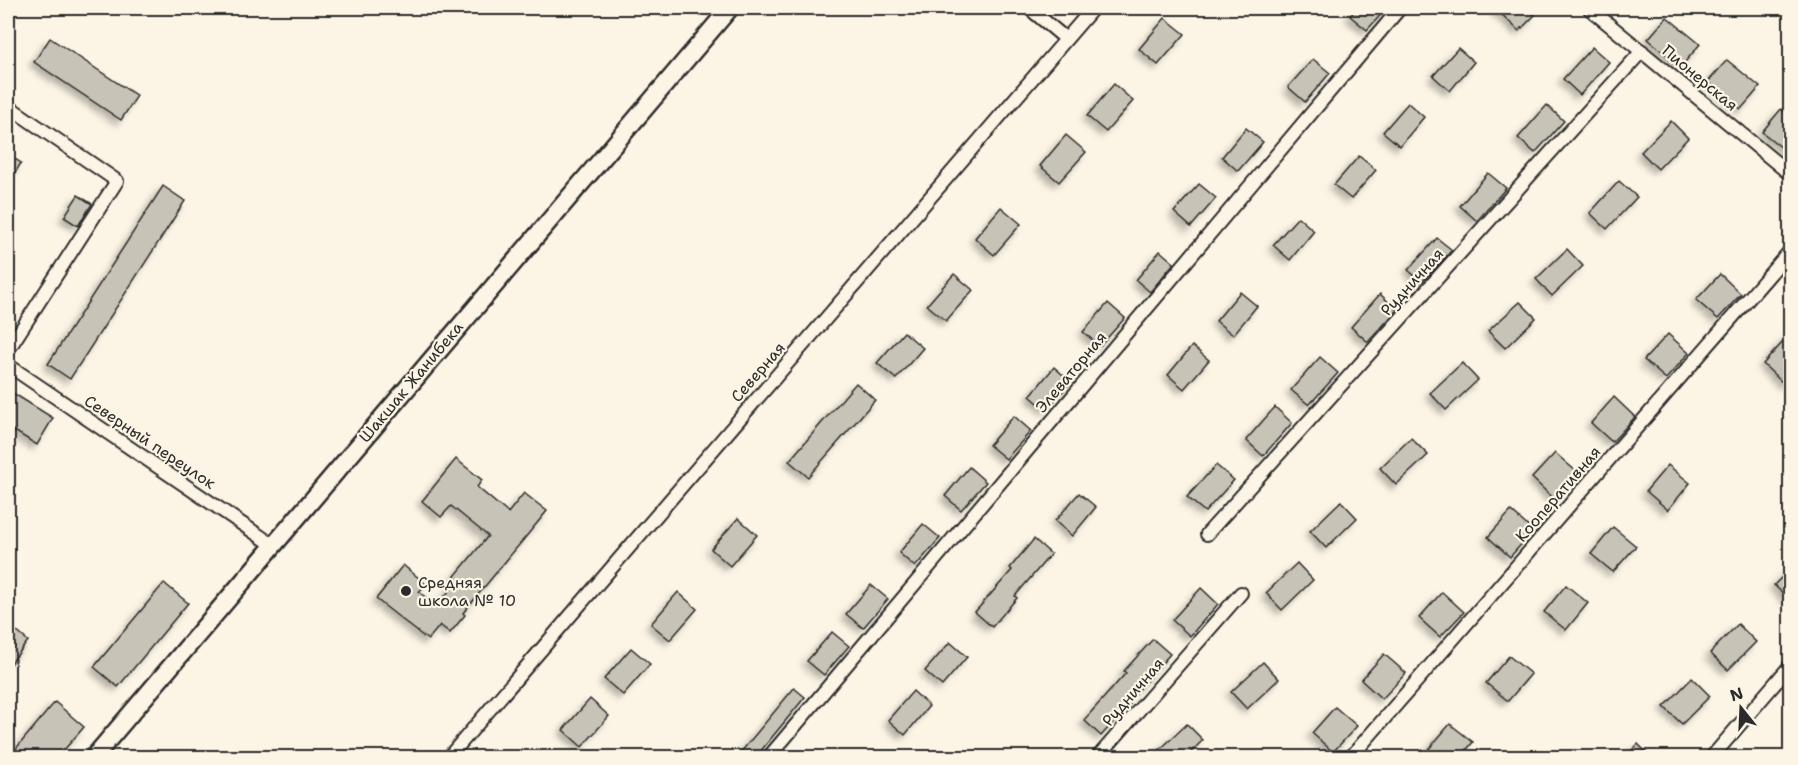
<svg xmlns="http://www.w3.org/2000/svg" width="1798" height="765" viewBox="0 0 1798 765" font-family="'Shantell Sans',sans-serif">
	<style>
		.building { fill: #c8c3b7; stroke: #2b2b2b; stroke-width: 1.5; filter: url(#shadow) }
		.lines { fill: none; stroke-linecap: round; stroke-linejoin: round }
		.street-casing { stroke: #2b2b2b; stroke-width: 16 }
		.secondary-casing { stroke: #2b2b2b; stroke-width: 21 }
		.street { stroke: #fcf5e5; stroke-width: 12 }
		.secondary { stroke: #fcf5e5; stroke-width: 16 }
		.poi-dot { fill: #2b2b2b; stroke: #fcf5e5; stroke-width: 2 }
		.labels { text-anchor: middle; dominant-baseline: central; stroke-width: 4.5; stroke-linejoin: round; paint-order: stroke }
		.street-label { font-size: 16px; fill: #2b2b2b; stroke: #fcf5e5 }
		.poi-label { font-size: 16px; fill: #2b2b2b; stroke: #fcf5e5; text-anchor: start }
	</style>
	<defs>
		<filter id="shadow"><feDropShadow dx="-4.5" dy="4.5" stdDeviation="3" flood-color="#0004"/></filter>
	</defs>
	<rect width="100%" height="100%" fill="#fcf5e5"/>
	<filter id="ink" filterUnits="userSpaceOnUse"><feTurbulence type="fractalNoise" baseFrequency=".0167" numOctaves="2"/><feDisplacementMap in="SourceGraphic" scale="12" xChannelSelector="R" yChannelSelector="G"/><feConvolveMatrix kernelMatrix="1 2 1 2 8 2 1 2 1" color-interpolation-filters="sRGB"/></filter>
	<g filter="url(#ink)">
		<g class="building">
			<path d="M1357 8H1387L1367 30 1350 16Z"/>
			<path d="M1495 8H1527L1535 15 1519 31Z"/>
			<path d="M1667 17 1700 44 1681 67 1648 39Z"/>
			<path d="M1165 18 1185 34 1158 65 1139 49Z"/>
			<path d="M50 38 137 96 121 120 34 62Z"/>
			<path d="M1592 47 1609 62 1580 95 1563 79Z"/>
			<path d="M1458 48 1474 62 1450 91 1433 76Z"/>
			<path d="M1313 59 1330 73 1305 102 1288 87Z"/>
			<path d="M1727 60 1760 87 1741 109 1708 82Z"/>
			<path d="M1114 84 1133 101 1106 132 1087 116Z"/>
			<path d="M1408 103 1424 117 1400 146 1383 132Z"/>
			<path d="M1547 105 1564 121 1535 153 1518 138Z"/>
			<path d="M1781 109 1791 117V155L1762 132Z"/>
			<path d="M1671 121 1688 138 1658 169 1641 152Z"/>
			<path d="M1246 128 1263 142 1238 171 1222 157Z"/>
			<path d="M1066 135 1086 152 1059 182 1040 166Z"/>
			<path d="M8 154 21 163 8 185Z"/>
			<path d="M1359 156 1376 170 1351 199 1334 185Z"/>
			<path d="M1488 173 1506 188 1477 221 1460 206Z"/>
			<path d="M1619 181 1637 197 1607 229 1590 213Z"/>
			<path d="M1199 184 1216 198 1191 227 1174 212Z"/>
			<path d="M163 186 185 201 70 379 48 364Z"/>
			<path d="M78 195 92 204 78 226 64 217Z"/>
			<path d="M1001 207 1021 224 994 255 975 238Z"/>
			<path d="M1298 217 1314 231 1290 260 1273 245Z"/>
			<path d="M1437 238 1452 250 1422 282 1408 270Z"/>
			<path d="M1567 249 1583 266 1552 296 1536 279Z"/>
			<path d="M1160 251 1174 263 1150 292 1136 280Z"/>
			<path d="M954 274 973 290 946 321 927 305Z"/>
			<path d="M1720 274 1741 294 1718 319 1696 300Z"/>
			<path d="M1240 292 1257 306 1233 335 1216 321Z"/>
			<path d="M1380 294 1397 310 1368 342 1351 327Z"/>
			<path d="M1520 302 1536 318 1505 348 1488 331Z"/>
			<path d="M1108 303 1125 318 1100 346 1083 332Z"/>
			<path d="M904 332 923 348 896 379 877 363Z"/>
			<path d="M1791 333V376L1784 384 1763 364Z"/>
			<path d="M1668 334 1689 353 1666 379 1644 360Z"/>
			<path d="M1192 346 1209 360 1184 389 1168 375Z"/>
			<path d="M1320 357 1338 373 1309 405 1291 390Z"/>
			<path d="M1462 363 1478 380 1446 410 1430 393Z"/>
			<path d="M1054 367 1071 382 1046 410 1030 396Z"/>
			<path d="M856 383 875 400 808 477 789 461Z"/>
			<path d="M8 390 53 418 37 445 8 427Z"/>
			<path d="M1614 397 1635 417 1612 442 1591 423Z"/>
			<path d="M1275 407 1292 423 1263 456 1246 440Z"/>
			<path d="M1014 416 1031 431 1006 459 989 445Z"/>
			<path d="M1411 438 1428 455 1396 485 1380 468Z"/>
			<path d="M1555 453 1577 472 1553 498 1532 478Z"/>
			<path d="M456 459 482 480 477 487 508 513 524 493 547 511 463 613 465 615 450 633 440 625 428 640 376 599 403 565 426 584 419 592 437 606 454 585 450 582 488 536 451 506 441 517 422 501Z"/>
			<path d="M1216 465 1234 480 1205 512 1187 497Z"/>
			<path d="M1668 465 1690 483 1668 510 1646 491Z"/>
			<path d="M969 467 986 482 961 510 945 496Z"/>
			<path d="M1079 493 1096 507 1072 536 1055 521Z"/>
			<path d="M1341 501 1357 518 1326 548 1310 531Z"/>
			<path d="M1511 511 1533 531 1510 557 1488 537Z"/>
			<path d="M738 518 757 535 730 566 711 549Z"/>
			<path d="M923 524 940 538 915 567 899 553Z"/>
			<path d="M1613 527 1636 546 1613 572 1591 554Z"/>
			<path d="M1034 539 1051 554 1015 596 1017 598 992 627 975 612 1012 570 1010 568Z"/>
			<path d="M1297 563 1313 580 1282 610 1266 593Z"/>
			<path d="M1791 568V601L1774 585Z"/>
			<path d="M164 583 188 603 118 687 94 667Z"/>
			<path d="M871 585 888 599 863 628 846 614Z"/>
			<path d="M1566 585 1588 603 1566 630 1544 612Z"/>
			<path d="M1201 588 1218 604 1190 636 1172 620Z"/>
			<path d="M678 592 697 609 670 640 651 624Z"/>
			<path d="M1442 592 1464 612 1440 637 1419 618Z"/>
			<path d="M8 624 28 641 8 667Z"/>
			<path d="M1738 624 1756 642 1728 670 1710 653Z"/>
			<path d="M832 632 849 646 824 675 807 661Z"/>
			<path d="M1153 639 1170 654 1128 702 1130 704 1101 736 1084 720 1126 673 1124 671Z"/>
			<path d="M950 642 967 657 942 686 925 671Z"/>
			<path d="M631 648 650 664 623 695 604 679Z"/>
			<path d="M1384 654 1406 673 1382 699 1361 680Z"/>
			<path d="M1509 656 1531 674 1508 701 1486 683Z"/>
			<path d="M1263 662 1279 679 1247 709 1231 692Z"/>
			<path d="M1692 678 1710 696 1682 724 1664 707Z"/>
			<path d="M794 688 805 697 768 742 755 758H736Z"/>
			<path d="M913 691 929 706 905 735 888 720Z"/>
			<path d="M590 699 609 716 582 747 563 730Z"/>
			<path d="M55 702 84 727 57 758H8Z"/>
			<path d="M1335 707 1357 726 1333 752 1312 733Z"/>
			<path d="M1187 724 1203 740 1185 758H1151Z"/>
			<path d="M1450 724 1473 742 1460 758H1437L1428 750Z"/>
			<path d="M1638 744 1652 758H1624Z"/>
		</g>
		<g class="lines">
			<defs>
				<g id="street">
					<path d="M1029 8 1066 39"/>
					<path d="M1589 8 1790 174"/>
					<path d="M8 106 117 181 8 350"/>
					<path d="M8 365 273 545"/>
					<path d="M1207 534 1642 51"/>
					<path d="M448 758 1093 8"/>
					<path d="M768 758 1400 8"/>
					<path d="M1097 758 1241 593"/>
					<path d="M1350 758 1790 251"/>
					<path d="M1711 758 1790 666"/>
				</g>
				<path id="secondary" d="M93 758 730 8"/>
			</defs>
			<use href="#street" class="street-casing"/>
			<use href="#secondary" class="secondary-casing"/>
			<use href="#street" class="street"/>
			<use href="#secondary" class="secondary"/>
		</g>
	</g>
	<circle class="poi-dot" cx="406" cy="591" r="6"/>
	<g class="labels">
		<g class="street-label">
			<text transform="translate(1700 78) rotate(40)">Пионерская</text>
			<text transform="translate(1412 282) rotate(-48)">Рудничная</text>
			<text transform="translate(758 372) rotate(-49)">Северная</text>
			<text transform="translate(1071 372) rotate(-50)">Элеваторная</text>
			<text transform="translate(411 382) rotate(-50)">Шакшак Жанибека</text>
			<text transform="translate(150 442) rotate(34)">Северный переулок</text>
			<text transform="translate(1558 494) rotate(-49)">Кооперативная</text>
			<text transform="translate(1133 692) rotate(-49)">Рудничная</text>
		</g>
		<g class="poi-label">
			<text x="418" y="582">Средняя<tspan x="418" dy="18">школа № 10</tspan></text>
		</g>
	</g>
	<rect width="1798" height="765" fill="none" stroke="#fcf5e5" stroke-width="30"/>
	<rect x="15" y="15" width="1768" height="735" fill="none" stroke="#2b2b2b" stroke-width="2" filter="url(#ink)"/>
	<g transform="translate(1741 708) rotate(342)" stroke="#fcf5e5" stroke-width="4.5" paint-order="stroke">
	<path d="M0-4.5L10 22L0 15L-10 22Z" fill="#2b2b2b"/>
	<text y="-9" font-size="16" font-weight="bold" text-anchor="middle" fill="#2b2b2b">N</text>
	</g>
</svg>
